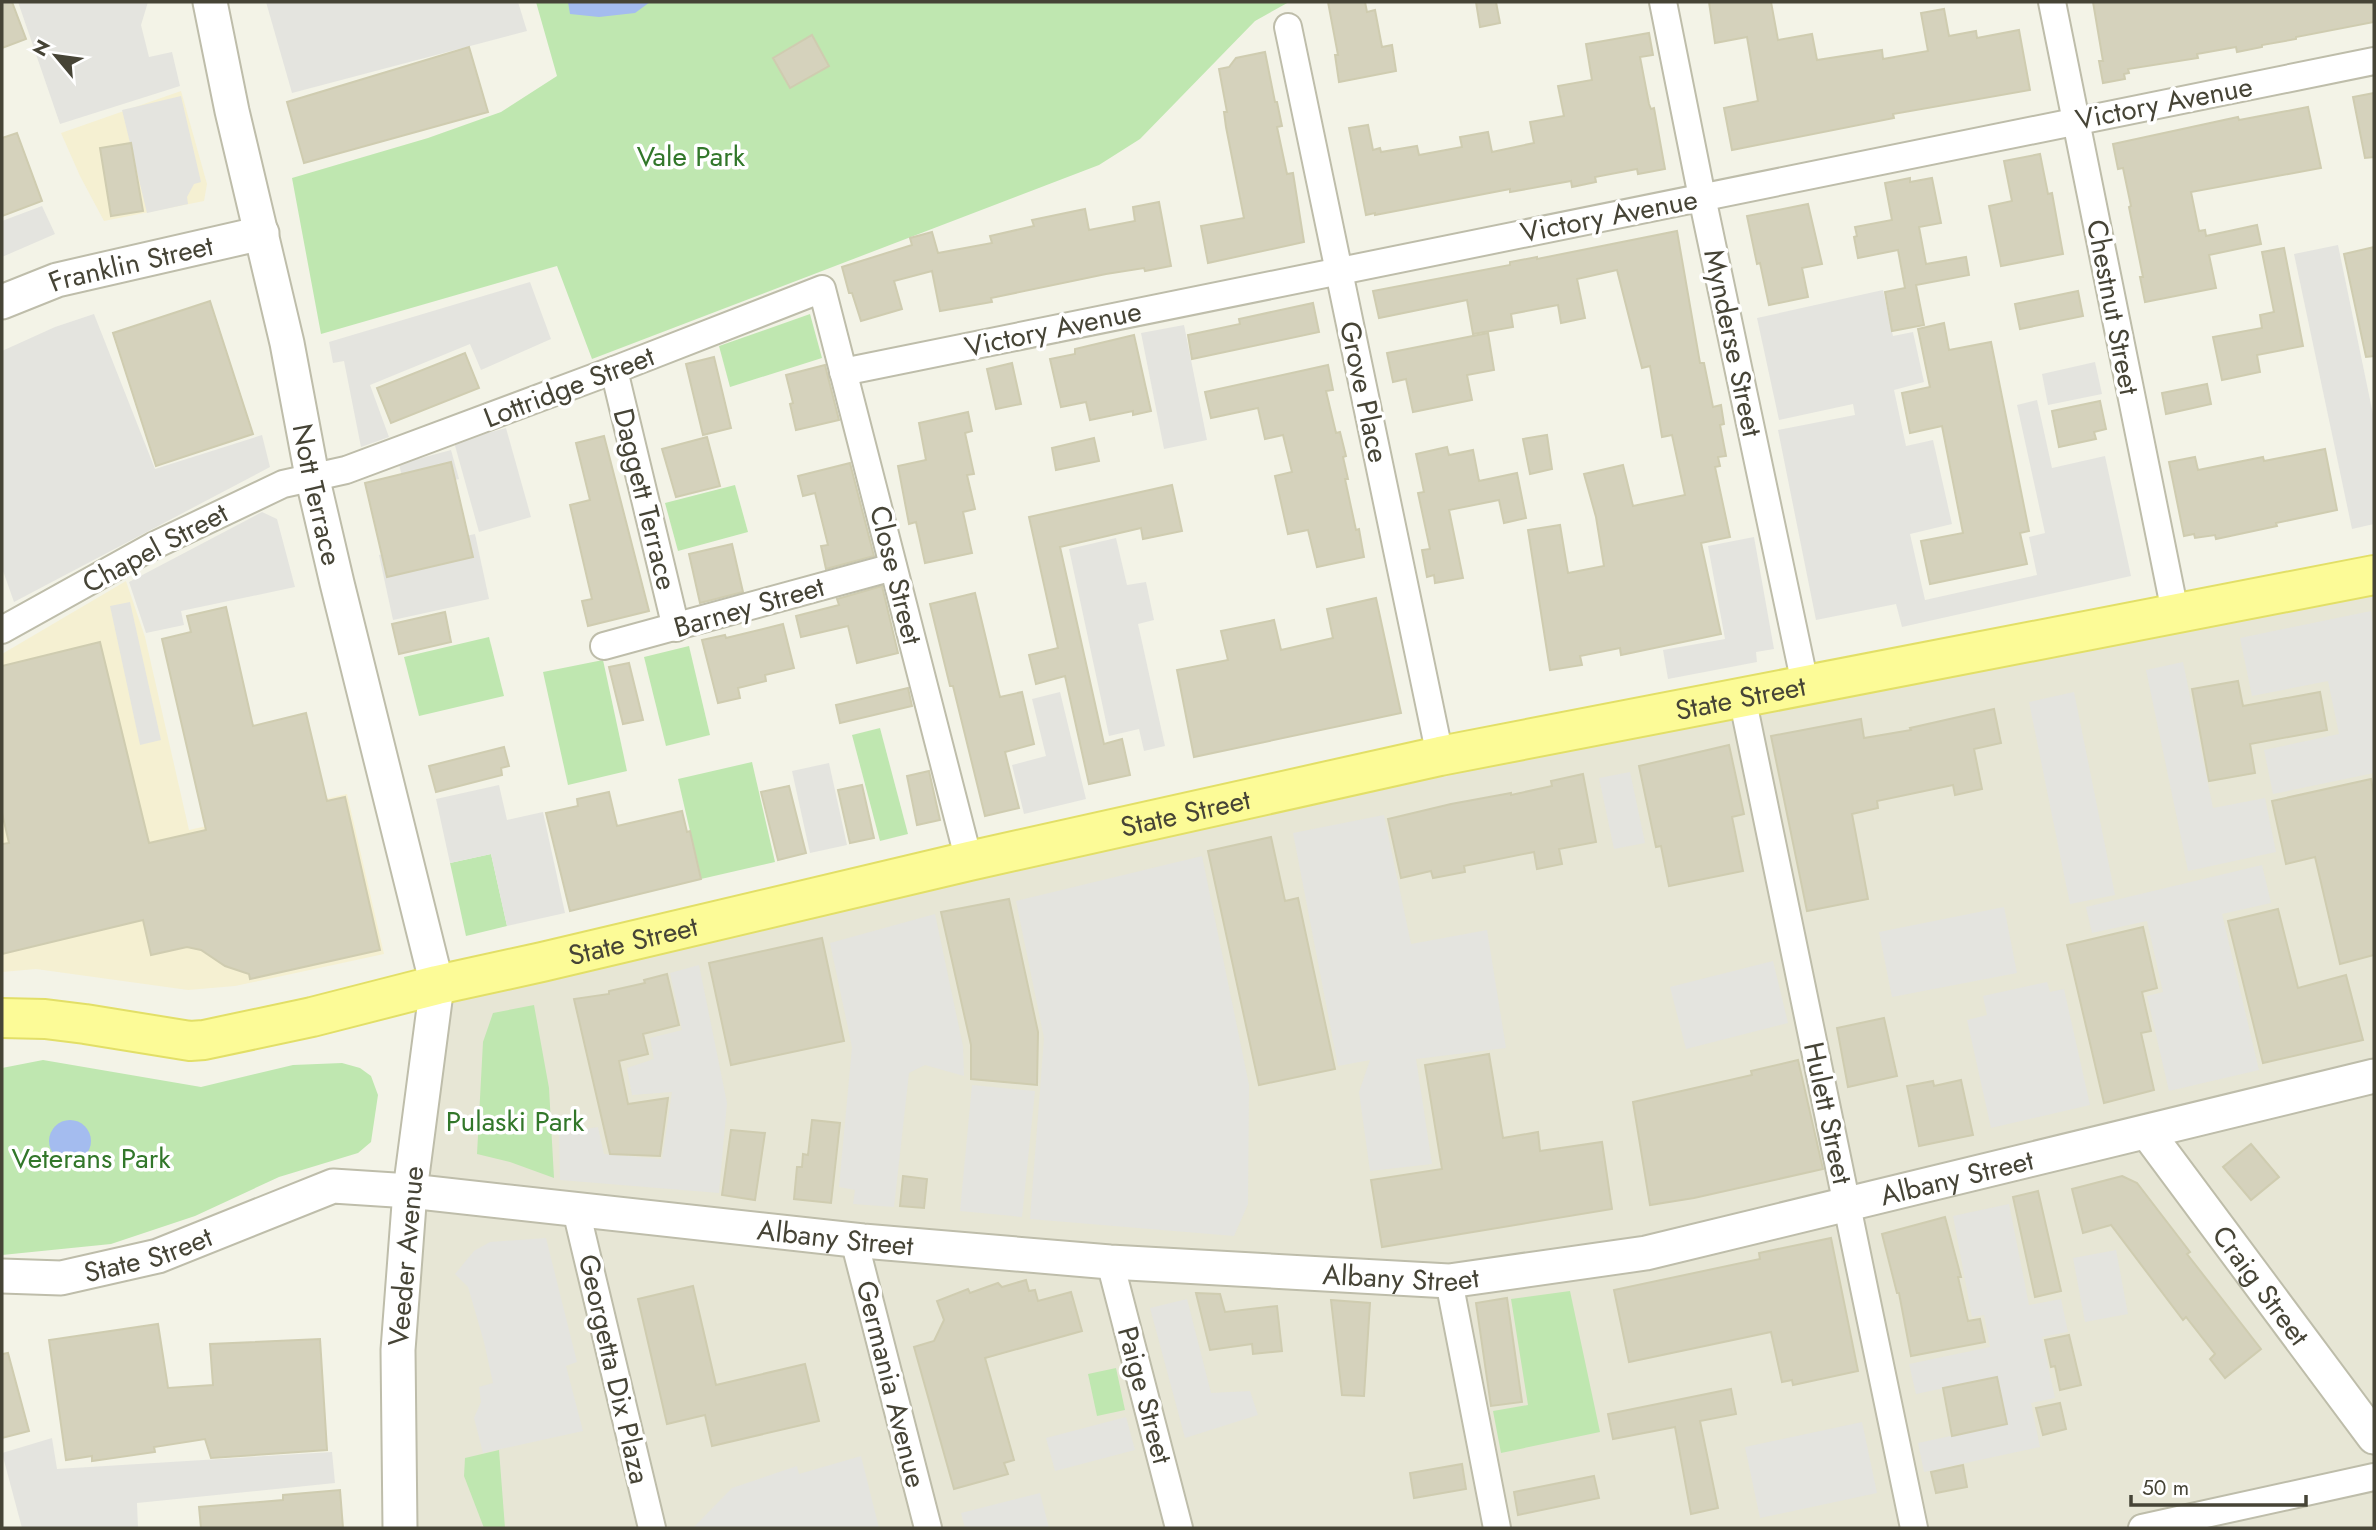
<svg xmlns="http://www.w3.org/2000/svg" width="2376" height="1530" viewBox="0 0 2376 1530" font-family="Jost,sans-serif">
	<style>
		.residential { fill: #e7e6d5 }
		.commercial { fill: #f5f0d2 }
		.green { fill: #bfe7b0 }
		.parking { fill: #e4e4df }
		.water { fill: #a4bcef }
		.building { fill: #d5d2bc; stroke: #cfccb0; stroke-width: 2 }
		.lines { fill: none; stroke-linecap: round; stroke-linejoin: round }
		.minor-casing { stroke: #bebdaa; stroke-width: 30 }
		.tertiary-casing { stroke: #bebdaa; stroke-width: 37 }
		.primary-casing { stroke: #e2df67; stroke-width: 42 }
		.minor { stroke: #fff; stroke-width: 26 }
		.tertiary { stroke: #fff; stroke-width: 33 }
		.primary { stroke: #fcfb97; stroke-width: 38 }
		.labels { text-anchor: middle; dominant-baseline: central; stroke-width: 7; stroke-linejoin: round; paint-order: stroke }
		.street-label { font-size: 28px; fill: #464436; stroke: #fff }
		.park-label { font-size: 28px; fill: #32772a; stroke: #fff }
	</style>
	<rect width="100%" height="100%" fill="#f3f3e7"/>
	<path class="residential" d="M2374 574V1528H404L437 985Z"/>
	<g class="commercial">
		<path d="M181 91 207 184 204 201 104 221 80 176 61 133Z"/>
		<path d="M126 581 145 637 189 830 347 794 384 954 235 986 188 990 36 969 2 972V654Z"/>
	</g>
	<g class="green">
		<path d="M536 2H1289L1255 21 1140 139 1099 165 592 359 557 266 321 334 292 178 428 138 501 112 557 76Z"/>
		<path d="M810 314 822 358 730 387 719 346Z"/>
		<path d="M735 485 748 532 678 551 665 503Z"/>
		<path d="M489 637 504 696 419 716 404 657Z"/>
		<path d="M689 646 710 735 666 746 644 657Z"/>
		<path d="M603 660 627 771 568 785 543 672Z"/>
		<path d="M880 728 908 834 880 841 852 735Z"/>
		<path d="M752 762 775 862 701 879 678 779Z"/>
		<path d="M491 854 507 926 466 936 450 863Z"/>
		<path d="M534 1005 549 1088 554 1178 510 1162 477 1154 483 1042 493 1013Z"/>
		<path d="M43 1060 201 1087 293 1065 342 1063 360 1068 371 1076 378 1095 371 1142 358 1153 279 1177 195 1216 111 1244 2 1255V1068Z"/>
		<path d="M1570 1291 1600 1432 1501 1453 1493 1411 1528 1405 1511 1299Z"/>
		<path d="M1116 1368 1125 1410 1097 1416 1088 1374Z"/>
		<path d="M499 1450 505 1528H484L464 1476 465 1458Z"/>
	</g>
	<g class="parking">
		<path d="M18 2H148L141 25 149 57 172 52 180 86 60 124Z"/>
		<path d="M266 2H518L527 31 292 93Z"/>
		<path d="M181 96 201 182 194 184 187 197 188 204 147 213 122 110Z"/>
		<path d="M42 206 55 234 2 257V221Z"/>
		<path d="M2338 245 2374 419V524L2352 529 2294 254Z"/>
		<path d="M530 282 551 339 481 370 470 344 370 385 389 437 361 447 344 361 333 363 329 342Z"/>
		<path d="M1883 290 1893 336 1913 332 1924 382 1894 390 1906 446 1933 440 1952 524 1910 534 1925 600 2037 575 2029 537 2045 533 2017 405 2037 400 2052 468 2105 456 2131 576 1902 627 1896 604 1816 620 1778 430 1855 415 1853 404 1779 420 1757 318Z"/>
		<path d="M94 314 155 469 262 435 270 467 14 602 2 568V351L55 327Z"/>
		<path d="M1184 325 1207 440 1164 449 1141 333Z"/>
		<path d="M2095 362 2102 394 2048 405 2042 374Z"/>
		<path d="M506 428 531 517 479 532 454 442Z"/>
		<path d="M451 450 459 479 406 494 399 464Z"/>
		<path d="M262 512 277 519 295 587 181 611 184 625 146 633 129 582Z"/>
		<path d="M475 534 489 599 393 620 379 555Z"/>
		<path d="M1754 537 1774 649 1756 652 1757 662 1668 679 1663 650 1725 639 1708 546Z"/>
		<path d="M1116 538 1127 585 1146 582 1154 620 1138 624 1165 746 1144 751 1139 729 1109 736 1069 549Z"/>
		<path d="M130 602 161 740 140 745 110 606Z"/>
		<path d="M2371 611 2374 628V773L2273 794 2264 750 2339 734 2328 681 2252 696 2240 638Z"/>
		<path d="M2183 662 2213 808 2265 798 2276 852 2188 871 2146 670Z"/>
		<path d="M1060 692 1086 799 1024 814 1012 765 1046 756 1032 699Z"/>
		<path d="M2074 692 2115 895 2070 904 2029 702Z"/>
		<path d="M829 763 847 845 810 853 792 771Z"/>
		<path d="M1630 772 1645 843 1614 849 1599 778Z"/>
		<path d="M499 785 507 820 543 812 565 913 507 926 491 854 450 863 436 799Z"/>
		<path d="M1384 815 1411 944 1487 930 1506 1048 1416 1059 1432 1164 1370 1171 1359 1092 1370 1060 1338 1066 1293 833Z"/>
		<path d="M1202 856 1249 1085 1248 1204 1234 1236 1030 1219 1044 1038 1016 901Z"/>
		<path d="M2262 865 2271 903 2222 914 2259 1070 2169 1091 2147 996 2163 992 2147 921 2092 933 2086 907Z"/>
		<path d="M2004 907 2017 973 1892 997 1879 932Z"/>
		<path d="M935 914 963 1046 964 1076 925 1065 909 1073 894 1207 853 1204 855 1190 839 1187 852 1047 830 943Z"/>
		<path d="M1773 961 1788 1023 1686 1049 1670 987Z"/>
		<path d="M699 965 727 1103 719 1193 560 1180 559 1133 598 1127 604 1154 662 1159 672 1092 632 1095 627 1068 654 1059 650 1038 682 1030 670 973Z"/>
		<path d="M2047 982 2050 992 2064 989 2090 1105 1991 1128 1967 1020 1987 1015 1983 996Z"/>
		<path d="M972 1085 1035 1091 1022 1217 960 1211Z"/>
		<path d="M2009 1204 2029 1305 2061 1299 2068 1332 2042 1337 2055 1398 2031 1403 2040 1447 1924 1472 1918 1443 2006 1424 1996 1377 1916 1394 1909 1364 1990 1347 1984 1315 1972 1317 1953 1216Z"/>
		<path d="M546 1238 577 1362 566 1366 583 1431 483 1453 474 1418 481 1402 479 1387 493 1383 484 1342 468 1287 455 1274 474 1251 490 1242Z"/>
		<path d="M2116 1250 2128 1314 2085 1322 2073 1258Z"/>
		<path d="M1187 1299 1211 1393 1250 1391 1258 1415 1185 1438 1150 1308Z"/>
		<path d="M1126 1417 1135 1450 1055 1471 1046 1438Z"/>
		<path d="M1862 1422 1877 1493 1760 1518 1745 1447Z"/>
		<path d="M52 1438 57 1469 332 1452 335 1483 137 1503 138 1528H22L2 1453Z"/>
		<path d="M861 1456 879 1528H693L732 1488 797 1466 799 1474Z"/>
		<path d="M1040 1493 1049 1528H965L961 1513Z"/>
	</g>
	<g class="water">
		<path d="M568 2H650L635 13 599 17 570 14Z"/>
		<circle cx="70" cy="1141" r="21"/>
	</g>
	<g class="building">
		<path d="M2 2H12L26 39 2 48Z"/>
		<path d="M1328 2H1365L1367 12 1375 10 1382 47 1392 45 1396 71 1339 82 1335 55H1338Z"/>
		<path d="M1476 2H1496L1500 23 1480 27Z"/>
		<path d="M1709 2H1771L1778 40 1812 34 1817 60 1882 50 1883 59 1928 51 1921 13 1944 9 1949 36 1976 31 1977 38 2019 30 2030 90 1893 114 1894 118 1732 150 1724 108 1758 101 1747 37 1715 43Z"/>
		<path d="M2093 2H2374V22L2296 37V39L2262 45V47L2237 52 2236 47 2197 54 2198 58 2128 69 2129 73 2124 74 2125 79 2103 83 2099 61H2103Z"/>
		<path d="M1649 33 1653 55 1640 57 1649 104 1651 109 1654 108 1665 169 1638 174 1637 169 1595 177 1596 182 1572 187 1571 181 1510 192V189L1375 215V213L1366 215 1349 128 1368 125 1373 150 1380 148 1381 152 1417 146 1419 155 1462 147 1460 137 1488 132 1492 152 1534 143 1530 122 1564 116 1558 86 1592 80 1586 44Z"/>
		<path d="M812 35 829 66 790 88 773 58Z"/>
		<path d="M469 47 488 112 304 163 287 102Z"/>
		<path d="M1265 52 1275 102H1277L1282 126 1277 127 1287 174 1293 173 1304 242 1208 263 1201 226 1244 218 1226 127 1224 112H1227L1219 69 1229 67 1236 58Z"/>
		<path d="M2374 93V157L2365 158 2353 97Z"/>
		<path d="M2308 107 2321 168 2191 192 2199 231 2205 230 2206 236 2257 225 2261 244 2209 255 2216 288 2145 302 2140 277H2143L2129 207 2131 206 2123 168 2118 169 2113 144 2238 117 2239 120Z"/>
		<path d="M17 133 42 201 2 216V138Z"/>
		<path d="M131 143 143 211 111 216 100 148Z"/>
		<path d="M2040 154 2048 194 2052 193 2063 254 2001 266 1989 206 2012 201 2004 161Z"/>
		<path d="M1910 178V182L1932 178 1941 223 1919 227 1926 264 1966 257 1969 275 1916 285 1924 325 1892 331 1885 292 1905 288 1898 250 1858 258 1854 237 1857 236 1855 227 1892 220 1885 183Z"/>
		<path d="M1159 202 1171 266 1145 271 1144 268 1106 274 991 298 992 302 940 311 932 271 894 281 902 309 861 321 852 293H849L842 267 912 245 910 238 932 232 938 253 992 243 990 236 1034 226 1032 220 1085 209 1089 230 1135 221 1133 207Z"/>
		<path d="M1808 204 1822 264 1802 268 1808 297 1769 305 1760 263 1757 264 1747 216Z"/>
		<path d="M1677 231 1700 363H1704L1713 407 1721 405 1724 424 1720 425 1726 456 1718 457 1720 466 1715 467 1730 537 1701 543 1721 634 1621 655 1620 648 1580 656 1582 665 1550 670 1528 530 1560 525 1568 573 1604 566 1596 517 1584 474 1623 465 1633 506 1685 495 1672 435 1662 437 1650 366 1642 368 1617 270 1577 279 1585 318 1561 323 1558 305 1511 314 1513 327 1473 334 1467 300 1379 318 1373 291 1510 265V262L1537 257V259Z"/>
		<path d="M2374 247V356L2366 357 2344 254Z"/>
		<path d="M2284 248 2303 346 2257 355 2260 372 2222 380 2213 337 2262 328 2260 315 2274 312 2262 252Z"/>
		<path d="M2078 291 2083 316 2020 329 2015 304Z"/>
		<path d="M210 301 253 434 156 466 113 333Z"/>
		<path d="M1313 303 1319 332 1192 359 1188 335 1240 324 1239 319Z"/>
		<path d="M1944 323 1949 350 1991 342 2029 531 2020 533 2027 564 1930 584 1921 541 1963 533 1942 426 1910 433 1902 393 1930 387 1918 329Z"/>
		<path d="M1488 333 1494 370 1467 375 1472 400 1413 412 1406 379 1393 382 1387 353Z"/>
		<path d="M1134 335 1151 411 1133 415V411L1090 420 1086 402 1061 407 1050 359 1075 354V349Z"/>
		<path d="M465 353 479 388 391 423 377 388Z"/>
		<path d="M714 357 731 428 703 435 686 364Z"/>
		<path d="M1012 363 1021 404 996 409 987 369Z"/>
		<path d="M825 365 839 420 796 430 790 404 793 403 786 375Z"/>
		<path d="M1328 365 1333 390 1326 391 1336 433 1340 432 1346 456 1343 457 1348 479H1345L1356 530 1359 529 1364 557 1317 567 1308 530 1288 534 1275 476 1292 472 1283 435 1265 439 1258 408 1211 418 1205 392Z"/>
		<path d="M2207 384 2211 404 2166 414 2162 393Z"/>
		<path d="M2100 401 2106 429 2094 432 2096 439 2059 447 2052 411Z"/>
		<path d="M968 412 972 431 965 433 974 474 967 475 975 509 963 512 972 553 925 563 916 522 909 524 898 466 926 460 919 423Z"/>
		<path d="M1547 435 1552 469 1530 474 1523 439Z"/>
		<path d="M604 436 649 611 588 626 582 601 592 599 570 505 590 500 576 443Z"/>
		<path d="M707 437 720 486 676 497 662 449Z"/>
		<path d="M1094 438 1099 461 1056 470 1052 448Z"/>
		<path d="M1447 447 1449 455 1473 450 1479 481 1517 473 1526 518 1504 523 1499 500 1449 510 1463 578 1435 583 1434 575 1427 577 1422 550 1430 549 1418 493 1424 492 1416 454Z"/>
		<path d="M2325 449 2337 510 2276 523 2277 526 2216 539 2215 535 2195 538 2194 534 2184 536 2169 462 2195 457 2198 470 2263 457 2264 461Z"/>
		<path d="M451 462 473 557 387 577 365 483Z"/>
		<path d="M850 463 874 556 826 569 821 546 828 545 815 493 803 496 798 476Z"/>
		<path d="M1172 485 1182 531 1143 539 1141 528 1060 547 1104 744 1122 739 1130 775 1089 784 1065 676 1036 684 1029 655 1058 648 1029 517Z"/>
		<path d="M732 544 743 592 700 603 689 554Z"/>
		<path d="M882 586 898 653 857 663 848 626 801 637 796 616 839 605 837 599Z"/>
		<path d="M975 593 1000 697 1022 692 1034 744 1005 752 1019 808 985 816 953 686H950L930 604Z"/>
		<path d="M1376 598 1401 713 1194 757 1177 670 1228 660 1221 631 1274 620 1281 650 1333 638 1327 609Z"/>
		<path d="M226 607 253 726 306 713 327 801 345 797 380 950 250 979 249 974 225 966 201 950 187 947 151 955 143 920 2 954V844L9 843 2 813V666L100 642 149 843 206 830 162 639 191 632 187 616Z"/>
		<path d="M445 612 451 642 399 654 392 624Z"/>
		<path d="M783 624 794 668 765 675 766 681 738 688 740 698 718 703 702 640 725 635 726 638Z"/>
		<path d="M629 663 643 720 623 724 609 667Z"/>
		<path d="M2238 681 2243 706 2320 692 2327 730 2250 744 2255 773 2209 781 2192 689Z"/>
		<path d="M908 688 912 706 840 723 836 705Z"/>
		<path d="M1994 709 2001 743 1974 749 1982 789 1955 795 1953 785 1877 801 1878 808 1852 814 1868 899 1807 911 1771 736 1861 719 1864 738 1911 730 1910 728Z"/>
		<path d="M1729 745 1744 814 1732 817 1743 871 1669 886 1661 846 1656 847 1639 766Z"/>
		<path d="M504 747 509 766 501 768 502 775 436 792 429 766Z"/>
		<path d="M929 771 940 820 917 825 907 776Z"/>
		<path d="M1583 774 1596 842 1559 849 1562 864 1537 869 1534 852 1464 866 1465 872 1433 878 1431 871 1401 878 1388 819 1451 804 1511 793V795L1552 786 1551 781Z"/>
		<path d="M2371 779 2374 796V955L2340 964 2315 857 2286 864 2272 801Z"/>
		<path d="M862 785 874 838 850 843 838 790Z"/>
		<path d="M789 786 806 853 778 860 761 792Z"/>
		<path d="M609 792 617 826 682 811 687 832 690 831 701 879 570 911 546 813 578 806 577 799Z"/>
		<path d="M1271 837 1285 901 1298 898 1335 1069 1259 1085 1208 851Z"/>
		<path d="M1009 899 1038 1032 1037 1085 971 1079V1045L941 912Z"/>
		<path d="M2278 909 2298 988 2346 975 2363 1040 2263 1063 2228 921Z"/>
		<path d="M2143 927 2157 988 2142 992 2151 1031 2141 1033 2154 1090 2104 1103 2067 945Z"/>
		<path d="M822 938 844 1041 731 1065 709 963Z"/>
		<path d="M667 974 679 1025 643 1034 648 1054 619 1061 628 1104 668 1098 660 1156 610 1154 574 999 609 994V991L645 983 644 980Z"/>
		<path d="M1884 1018 1897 1076 1848 1087 1837 1028Z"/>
		<path d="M1489 1054 1503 1138 1538 1132 1540 1151 1602 1142 1612 1209 1382 1247 1371 1180 1442 1169 1425 1065Z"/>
		<path d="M1798 1060 1823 1169 1694 1198 1650 1205 1633 1102 1752 1075 1751 1071Z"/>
		<path d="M1961 1080 1973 1135 1919 1146 1907 1086 1933 1081 1934 1086Z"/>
		<path d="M812 1120 840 1123 831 1203 794 1199 797 1167H802L803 1154 808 1155Z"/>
		<path d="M731 1130 765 1133 755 1200 722 1195Z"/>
		<path d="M2251 1144 2279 1177 2251 1200 2223 1167Z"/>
		<path d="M903 1176 927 1179 924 1208 900 1206Z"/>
		<path d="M2122 1176 2137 1183 2190 1252 2187 1254 2261 1349 2225 1378 2210 1359 2215 1354 2186 1317 2183 1320 2111 1225 2083 1233 2072 1189Z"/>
		<path d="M2038 1191 2061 1291 2035 1297 2013 1197Z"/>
		<path d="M1945 1217 1961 1277H1958L1968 1321 1980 1319 1985 1342 1911 1356 1899 1293H1897L1882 1234Z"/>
		<path d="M1831 1238 1858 1371 1793 1385 1792 1380 1782 1382 1771 1332 1629 1362 1614 1290 1760 1259 1759 1253Z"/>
		<path d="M1026 1280 1029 1291 1035 1290 1038 1301 1071 1292 1082 1331 985 1358 1014 1460 1004 1463 1008 1474 954 1489 914 1347 934 1341 944 1320 937 1301 968 1289 970 1293 998 1283 1002 1287Z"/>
		<path d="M693 1286 716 1385 805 1364 819 1421 712 1446 705 1415 667 1424 638 1299Z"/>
		<path d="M1196 1293 1220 1294 1225 1312 1277 1306 1282 1351 1253 1354 1252 1344 1210 1350Z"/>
		<path d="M1507 1298 1522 1402 1491 1406 1476 1303Z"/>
		<path d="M1331 1300 1370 1303 1364 1396 1342 1395Z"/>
		<path d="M158 1324 168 1388 213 1385 210 1344 320 1339 327 1450 211 1458 205 1439 154 1447 155 1452 92 1461V1456L66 1460 49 1340Z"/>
		<path d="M2069 1335 2081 1385 2060 1390 2055 1366 2051 1367 2045 1340Z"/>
		<path d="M8 1353 29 1431 2 1438V1354Z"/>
		<path d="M1997 1377 2007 1424 1952 1436 1943 1388Z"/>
		<path d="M1731 1389 1736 1414 1700 1421 1718 1508 1691 1514 1675 1427 1613 1439 1608 1414Z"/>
		<path d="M2060 1403 2066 1429 2043 1435 2036 1408Z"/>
		<path d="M1462 1464 1466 1489 1414 1498 1410 1473Z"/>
		<path d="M1963 1465 1967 1487 1936 1493 1931 1472Z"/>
		<path d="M1594 1476 1599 1498 1518 1515 1514 1492Z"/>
		<path d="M340 1490 343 1528H201L199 1507 283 1500V1495Z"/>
	</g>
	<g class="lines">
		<defs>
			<g id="minor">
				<path d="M1663 2 1702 197 1805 684"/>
				<path d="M2052 2 2175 612"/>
				<path d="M1288 27 1440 756"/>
				<path d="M614 370 676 628"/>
				<path d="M843 372 2374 61"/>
				<path d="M2 630 153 546 283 484 346 470 614 370 822 289 969 861"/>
				<path d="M604 646 893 567"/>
				<path d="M1742 697C1797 975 1857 1251 1914 1528"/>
				<path d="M576 1210 652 1528"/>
				<path d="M854 1240 928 1528"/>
				<path d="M1110 1262 1179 1528"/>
				<path d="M1449 1281 1497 1528"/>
				<path d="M2142 1528 2374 1477"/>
			</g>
			<g id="tertiary">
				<path id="s1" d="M210 2 232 111 287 343 312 476 337 583 437 985 410 1191 398 1350 400 1528"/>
				<path id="s2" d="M2 302 57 280 262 233"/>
				<path id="s3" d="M2147 1132 2374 1437"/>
				<path id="s4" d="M2 1276 61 1278 158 1256 333 1186 410 1191 863 1241 1110 1262 1449 1281 1646 1253 2374 1076"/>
			</g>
			<g id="primary">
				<path id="s5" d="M2 1018 45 1019 85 1024 190 1041 204 1040 312 1017 437 985 542 962 969 861 1440 756 2374 575"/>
			</g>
		</defs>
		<use href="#minor" class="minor-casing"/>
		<use href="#tertiary" class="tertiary-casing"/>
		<use href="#primary" class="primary-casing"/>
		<use href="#minor" class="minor"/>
		<use href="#tertiary" class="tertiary"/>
		<use href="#primary" class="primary"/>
	</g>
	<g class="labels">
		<g class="street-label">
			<text transform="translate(2164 103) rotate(-11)">Victory Avenue</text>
			<text transform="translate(1609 216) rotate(-11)">Victory Avenue</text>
			<text stroke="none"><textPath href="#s2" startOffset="135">Franklin Street</textPath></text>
			<text transform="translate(2113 307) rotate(79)">Chestnut Street</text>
			<text transform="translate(1053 329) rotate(-12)">Victory Avenue</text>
			<text transform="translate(1733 343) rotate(78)">Mynderse Street</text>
			<text transform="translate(569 387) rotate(-21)">Lottridge Street</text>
			<text transform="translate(1364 392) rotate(78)">Grove Place</text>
			<text stroke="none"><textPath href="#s1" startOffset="504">Nott Terrace</textPath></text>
			<text transform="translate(645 499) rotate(76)">Daggett Terrace</text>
			<text transform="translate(155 548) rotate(-28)">Chapel Street</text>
			<text transform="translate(896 575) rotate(76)">Close Street</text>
			<text transform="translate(749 607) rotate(-16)">Barney Street</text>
			<text stroke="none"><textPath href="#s5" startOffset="1778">State Street</textPath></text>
			<text stroke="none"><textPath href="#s5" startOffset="1211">State Street</textPath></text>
			<text stroke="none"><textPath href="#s5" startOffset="644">State Street</textPath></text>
			<text transform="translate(1828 1113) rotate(78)">Hulett Street</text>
			<text stroke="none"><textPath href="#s4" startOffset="1986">Albany Street</textPath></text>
			<text stroke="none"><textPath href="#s4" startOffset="852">Albany Street</textPath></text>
			<text stroke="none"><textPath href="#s4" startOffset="149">State Street</textPath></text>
			<text transform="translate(406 1256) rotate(-85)">Veeder Avenue</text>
			<text stroke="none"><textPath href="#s4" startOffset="1419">Albany Street</textPath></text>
			<text stroke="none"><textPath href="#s3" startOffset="191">Craig Street</textPath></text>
			<text transform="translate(614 1369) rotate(77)">Georgetta Dix Plaza</text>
			<text transform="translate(891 1384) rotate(76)">Germania Avenue</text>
			<text transform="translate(1145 1395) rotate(75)">Paige Street</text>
		</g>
		<g class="park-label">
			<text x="691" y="156">Vale Park</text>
			<text x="515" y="1121">Pulaski Park</text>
			<text x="91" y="1158">Veterans Park</text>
		</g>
	</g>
	<rect width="2376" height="1530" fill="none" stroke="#464436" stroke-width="7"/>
	<g transform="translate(56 56) rotate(299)" stroke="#ffffff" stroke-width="5" paint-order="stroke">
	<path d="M0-5L12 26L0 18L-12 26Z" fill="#464436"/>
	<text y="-10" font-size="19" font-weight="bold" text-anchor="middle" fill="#464436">N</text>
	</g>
	<path d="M2131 1495v10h175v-10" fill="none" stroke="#464436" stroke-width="3.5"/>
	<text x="2142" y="1495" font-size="21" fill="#464436" stroke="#ffffff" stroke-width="5" paint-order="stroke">50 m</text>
</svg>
